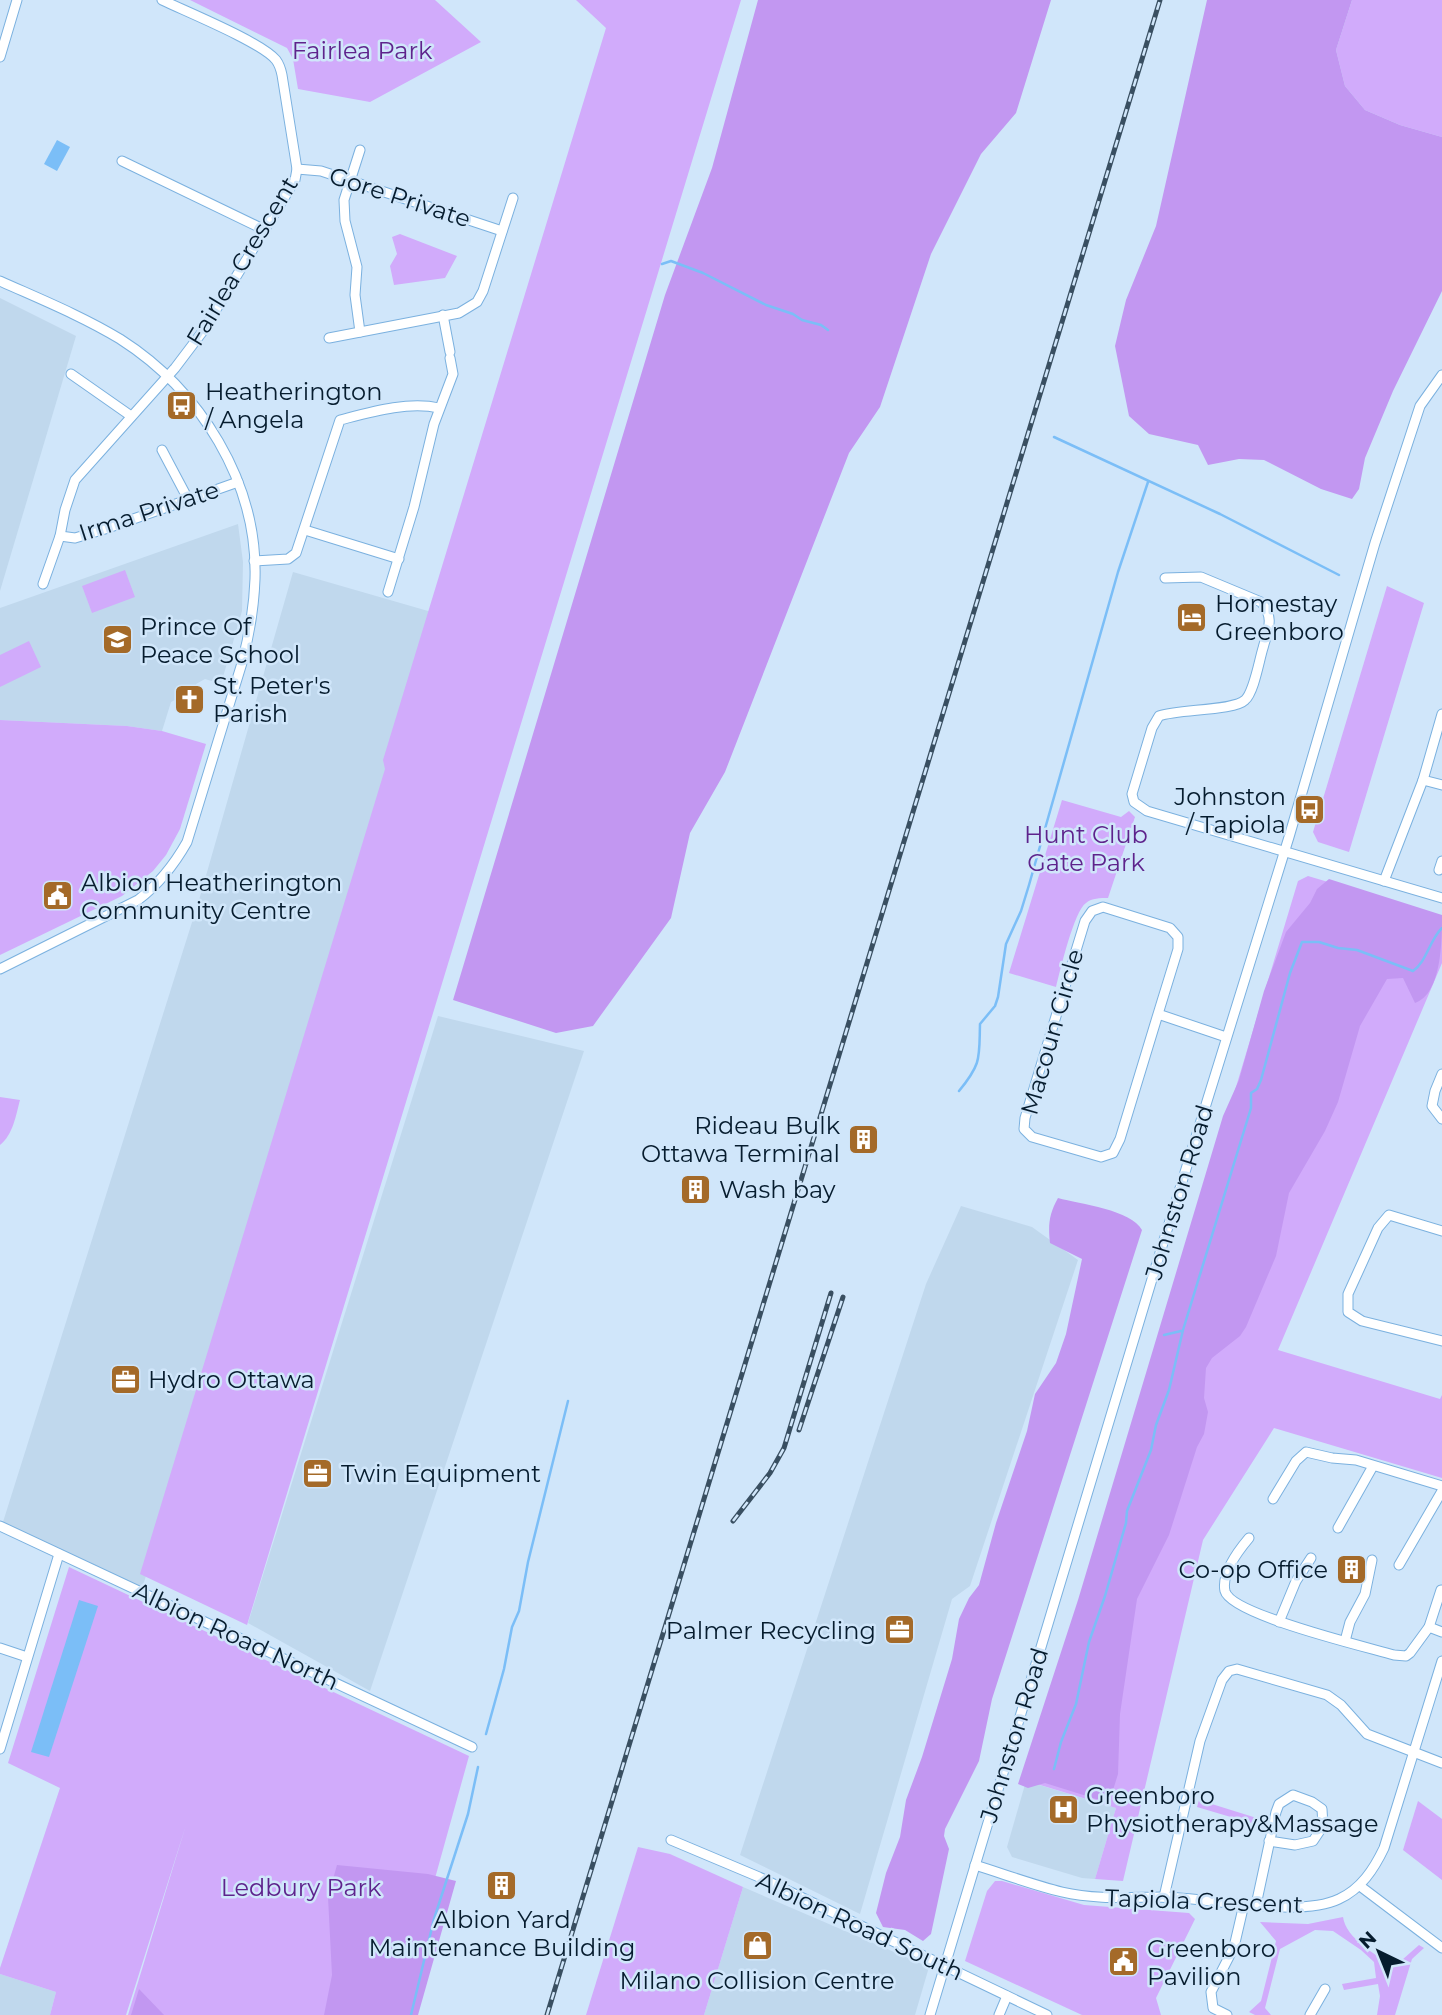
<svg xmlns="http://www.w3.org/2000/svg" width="1442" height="2015" viewBox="0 0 1442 2015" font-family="Montserrat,sans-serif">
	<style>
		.built { fill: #c0d8ed }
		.green { fill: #d1abfb }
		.forest { fill: #c297f1 }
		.water { fill: #7bbef7 }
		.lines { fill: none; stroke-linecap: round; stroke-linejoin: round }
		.stream { stroke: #7bbef7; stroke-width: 2.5 }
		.minor-casing { stroke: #7bb1df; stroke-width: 11 }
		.minor { stroke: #fff; stroke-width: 9 }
		.rail-casing { stroke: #394f61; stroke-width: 5 }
		.rail { stroke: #d0e6fa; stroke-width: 2.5; stroke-dasharray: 8; stroke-linecap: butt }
		.labels { text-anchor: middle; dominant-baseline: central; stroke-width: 5; stroke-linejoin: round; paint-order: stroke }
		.park-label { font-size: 24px; fill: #5e238c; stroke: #d0e6fa }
		.street-label { font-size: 24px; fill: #061c2e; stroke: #d0e6fa }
		.poi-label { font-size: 24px; fill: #061c2e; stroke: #d0e6fa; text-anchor: start }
	</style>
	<rect width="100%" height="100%" fill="#d0e6fa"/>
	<g class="built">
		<path d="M0 298 76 336 0 591Z"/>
		<path d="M238 524 243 562 242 611 221 684 205 679 196 684 197 688 171 702 162 731 127 726 0 720V608Z"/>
		<path d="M293 572 435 613 142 1589 3 1522 199 900Z"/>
		<path d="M438 1016 584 1051 370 1691 248 1623Z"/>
		<path d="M961 1206 1032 1227 1078 1260 970 1586 952 1599 860 1914 740 1855 926 1284Z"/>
		<path d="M1026 1781 1116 1808 1095 1879 1082 1878 1012 1857 1007 1847Z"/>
		<path d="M743 1887 929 1967 915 2015H704Z"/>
		<path d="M0 1974 56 1992 50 2015H0Z"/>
	</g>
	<g class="green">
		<path d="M190 0H435L481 42 370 102 298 89 293 59 287 48Z"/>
		<path d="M576 0H741L247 1625 140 1574 385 769 383 760 606 28Z"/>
		<path d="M1352 0H1442V137L1400 125 1365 110 1345 86 1336 50Z"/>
		<path d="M400 234 457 256 445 278 394 285 390 266 397 254 392 237Z"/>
		<path d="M125 570 135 597 92 613 82 586Z"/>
		<path d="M1387 586 1424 603 1349 852 1318 842 1313 832Z"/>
		<path d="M29 641 41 667 0 687V655Z"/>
		<path d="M0 720 127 726 162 731 206 744 180 829 166 855 153 871 122 896 0 955Z"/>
		<path d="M1062 800 1121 817 1129 811 1135 817 1108 898C1100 898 1092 898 1086 903 1074 911 1060 971 1056 987L1009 973Z"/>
		<path d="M1308 876 1442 916V963L1278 1350 1440 1399 1442 1395V1478L1274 1428 1203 1540 1123 1881 1095 1879 1116 1808 1027 1781 1298 881Z"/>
		<path d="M0 1097 20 1100C16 1115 13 1135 0 1145Z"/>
		<path d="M69 1567 469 1756 397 2015H128L186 1825 126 2015H50L56 1992 0 1974V1968L60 1788 8 1763Z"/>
		<path d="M1199 1800 1263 1820 1261 1826 1197 1807Z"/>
		<path d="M1418 1801 1442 1819V1880L1403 1850Z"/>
		<path d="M638 1847 670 1854 743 1887 704 2015H586Z"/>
		<path d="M995 1881H1002L1084 1905 1189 1913 1195 1919 1156 1998 1161 2015H1082L965 1961 987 1891Z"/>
		<path d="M1343 1917C1346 1939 1377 1955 1394 1967L1419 1945 1424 1948 1412 1959 1395 2015H1377L1380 1996 1378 1984 1344 1990 1342 1984 1376 1978 1374 1962 1361 1950 1333 1931 1315 1930 1280 1949 1265 2008 1271 2015H1255L1249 2012 1261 2001 1276 1941 1260 1922 1308 1924Z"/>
	</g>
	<g class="forest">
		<path d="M758 0H1051L1016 113 981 154 931 254 880 407 849 453 725 772 690 833 671 918 593 1026 556 1033 453 1000 665 295 712 168Z"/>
		<path d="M1207 0H1352L1336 50 1345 86 1365 110 1400 125 1442 137V291L1393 391 1365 458 1359 489 1352 499 1321 489 1264 460 1239 459 1208 465 1198 445 1149 434 1129 416 1115 346 1126 300 1156 226Z"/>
		<path d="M1329 879 1442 915C1442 940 1442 994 1415 1003L1403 978 1387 979 1360 1026 1338 1102 1325 1131 1289 1193 1276 1256 1246 1327 1240 1336 1212 1358 1206 1368 1204 1398 1208 1412 1204 1434 1197 1447 1169 1535 1137 1599 1120 1714 1118 1774 1109 1803 1045 1783 1028 1788 1018 1784 1078 1600 1223 1116 1239 1080 1264 991 1286 932 1310 903 1317 889Z"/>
		<path d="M1058 1198C1080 1204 1132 1210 1142 1230L992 1699 979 1761 945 1829 944 1836 949 1849 931 1934 923 1941 905 1930 883 1927 876 1913 886 1873 900 1837 906 1800 922 1757 952 1659 959 1619 969 1598 979 1585 996 1523 1027 1431 1035 1394 1056 1363 1066 1334 1082 1259 1050 1243C1048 1225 1049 1214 1058 1198Z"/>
		<path d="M337 1865 428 1874 456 1881 418 2015H324L332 1975 328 1897Z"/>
		<path d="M139 1989 164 2015H131Z"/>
	</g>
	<g class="water">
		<path d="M57 140 70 147 57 171 44 164Z"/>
		<path d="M79 1600 98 1606 49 1757 31 1752Z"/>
	</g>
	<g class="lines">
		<g class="stream">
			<path d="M662 264 671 261 703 273 766 305 793 314 802 320 821 325 828 330"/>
			<path d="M1054 437 1220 514 1339 575"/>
			<path d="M959 1091C982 1063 979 1058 980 1024L995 1006 998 997 1006 944 1021 911 1029 885 1118 572 1148 482"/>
			<path d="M1164 1335 1181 1331"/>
			<path d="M486 1734 504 1669 512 1627 519 1611 528 1562 568 1401"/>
			<path d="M1054 1769 1061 1742 1076 1704 1089 1642 1105 1596 1126 1523 1127 1511 1151 1450 1156 1425 1169 1390 1183 1330 1251 1108V1093L1257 1089 1261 1080 1290 973 1302 942H1319L1338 948 1357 950 1413 971C1427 961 1429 941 1442 928"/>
			<path d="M411 2015 434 1919 468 1814 478 1767"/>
		</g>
		<defs>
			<g id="minor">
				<path d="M0 57 17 0"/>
				<path d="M360 150 344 200 345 221 357 267 355 295 360 332"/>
				<path d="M122 161 265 230"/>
				<path d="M297 169 321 171 502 231"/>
				<path d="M0 281C40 299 82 316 120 339 200 390 258 482 255 579 254 608 249 636 242 663L187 842C174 865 159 884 138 900L0 969"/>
				<path d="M443 315 450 352"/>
				<path d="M329 338 459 313 477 302 483 291 513 198"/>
				<path d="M71 374 131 416"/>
				<path d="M162 450 188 499"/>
				<path d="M305 530 399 559"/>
				<path d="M60 536 75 538 105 529 238 482"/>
				<path d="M254 561 288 559 296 553 340 420C371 412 408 401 439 408"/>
				<path d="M1165 578 1201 577 1261 602C1275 618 1268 629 1263 648 1259 661 1254 692 1245 700 1234 711 1178 709 1159 716L1152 728 1132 794 1134 802 1147 811 1442 898"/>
				<path d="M43 584 60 536 65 510 75 480 175 368 203 331 295 180 297 169 282 75C281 70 279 64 276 60 261 42 187 12 162 0"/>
				<path d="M388 592 414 507 434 424 453 374 450 358"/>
				<path d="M1423 780 1442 785"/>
				<path d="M1439 870 1442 861"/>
				<path d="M1384 881 1423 780 1442 714"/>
				<path d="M1158 1014 1120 1139 1113 1153 1101 1157 1032 1137 1024 1129 1025 1118 1085 921 1092 911 1103 907 1170 928 1178 937V949L1158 1014 1226 1037"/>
				<path d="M1442 1074 1435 1091 1432 1106 1442 1119"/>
				<path d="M1442 1231 1389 1215 1378 1228 1348 1294V1312L1362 1321 1442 1341"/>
				<path d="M1273 1499 1296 1461 1306 1452 1332 1458 1356 1460 1442 1486"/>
				<path d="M0 1526 472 1747"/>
				<path d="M1338 1528 1373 1466"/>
				<path d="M1249 1538C1238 1551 1221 1573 1225 1591 1231 1615 1367 1647 1394 1655L1406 1656 1410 1653 1429 1627 1441 1590"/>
				<path d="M1399 1565 1442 1491"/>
				<path d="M1279 1622 1296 1581 1311 1558"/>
				<path d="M1429 1627 1442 1632"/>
				<path d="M1345 1641 1350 1622 1365 1594 1372 1560"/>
				<path d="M0 1648 27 1657"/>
				<path d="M0 1749 59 1554"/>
				<path d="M671 1840 759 1877 1047 2015"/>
				<path d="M975 1865C1004 1874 1033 1885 1062 1892 1096 1900 1130 1897 1164 1897 1209 1898 1300 1918 1339 1899 1361 1889 1374 1869 1384 1848L1442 1661"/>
				<path d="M1360 1886 1442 1948"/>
				<path d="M1164 1897 1200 1741 1222 1680 1229 1671 1237 1669 1327 1695 1341 1705 1367 1734 1442 1763"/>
				<path d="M1256 1905 1276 1812 1279 1804 1293 1795 1312 1802 1322 1809 1323 1826 1313 1841 1295 1845 1269 1841"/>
				<path d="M930 2015 1159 1256 1289 837 1375 543 1420 406 1442 375"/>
				<path d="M999 2015 1007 1996"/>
				<path d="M1227 2015 1213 2008 1211 1992 1234 1947 1244 1904"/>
				<path d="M1310 2015 1325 1989"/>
			</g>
		</defs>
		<use href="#minor" class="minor-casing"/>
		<use href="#minor" class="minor"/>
		<defs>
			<g id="rail">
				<path d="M799 1430 843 1297"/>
				<path d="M733 1521 770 1473 784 1448 831 1293"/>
				<path d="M547 2015 1160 0"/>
			</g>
		</defs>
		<use href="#rail" class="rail-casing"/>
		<use href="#rail" class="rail"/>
	</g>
	<defs>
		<symbol id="bus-square" viewBox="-11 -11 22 22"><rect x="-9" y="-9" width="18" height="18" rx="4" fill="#a46a29" stroke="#d0e6fa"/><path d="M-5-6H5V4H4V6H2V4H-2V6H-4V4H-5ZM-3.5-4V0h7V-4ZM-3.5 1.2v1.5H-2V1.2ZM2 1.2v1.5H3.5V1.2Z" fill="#fff"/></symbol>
		<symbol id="hotel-square" viewBox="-11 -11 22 22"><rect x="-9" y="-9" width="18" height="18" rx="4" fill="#a46a29" stroke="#d0e6fa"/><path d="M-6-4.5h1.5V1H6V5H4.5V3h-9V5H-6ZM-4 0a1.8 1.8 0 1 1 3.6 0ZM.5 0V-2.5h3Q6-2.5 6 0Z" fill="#fff"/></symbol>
		<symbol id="school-square" viewBox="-11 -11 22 22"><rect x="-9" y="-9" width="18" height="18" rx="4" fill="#a46a29" stroke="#d0e6fa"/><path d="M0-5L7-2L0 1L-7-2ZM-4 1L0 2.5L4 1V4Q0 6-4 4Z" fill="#fff"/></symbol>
		<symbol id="church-square" viewBox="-11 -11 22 22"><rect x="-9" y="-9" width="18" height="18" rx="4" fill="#a46a29" stroke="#d0e6fa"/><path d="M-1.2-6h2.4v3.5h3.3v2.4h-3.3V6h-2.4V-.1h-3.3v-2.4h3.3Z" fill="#fff"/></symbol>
		<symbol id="civic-square" viewBox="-11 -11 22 22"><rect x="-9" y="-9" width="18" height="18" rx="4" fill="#a46a29" stroke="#d0e6fa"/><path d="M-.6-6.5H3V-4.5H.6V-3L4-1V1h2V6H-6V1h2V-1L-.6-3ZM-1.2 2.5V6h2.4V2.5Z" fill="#fff"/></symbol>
		<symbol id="building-square" viewBox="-11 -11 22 22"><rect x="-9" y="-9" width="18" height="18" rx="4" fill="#a46a29" stroke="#d0e6fa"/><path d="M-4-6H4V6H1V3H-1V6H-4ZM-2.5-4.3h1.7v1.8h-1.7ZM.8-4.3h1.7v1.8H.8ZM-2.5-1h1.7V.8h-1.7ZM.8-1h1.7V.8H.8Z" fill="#fff"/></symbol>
		<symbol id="office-square" viewBox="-11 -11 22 22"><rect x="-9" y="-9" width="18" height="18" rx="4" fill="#a46a29" stroke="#d0e6fa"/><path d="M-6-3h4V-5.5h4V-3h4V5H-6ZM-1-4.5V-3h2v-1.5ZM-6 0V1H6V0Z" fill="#fff"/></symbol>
		<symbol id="hospital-square" viewBox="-11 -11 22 22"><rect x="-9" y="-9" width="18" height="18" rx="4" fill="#a46a29" stroke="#d0e6fa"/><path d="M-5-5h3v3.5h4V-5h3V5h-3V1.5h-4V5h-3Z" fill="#fff"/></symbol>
		<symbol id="shop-square" viewBox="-11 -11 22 22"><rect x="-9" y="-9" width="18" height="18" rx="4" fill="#a46a29" stroke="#d0e6fa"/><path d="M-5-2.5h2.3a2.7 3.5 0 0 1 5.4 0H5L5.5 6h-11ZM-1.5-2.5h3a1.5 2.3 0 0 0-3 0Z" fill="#fff"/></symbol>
	</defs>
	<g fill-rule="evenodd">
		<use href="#bus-square" x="164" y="388" width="35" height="35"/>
		<use href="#hotel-square" x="1174" y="600" width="35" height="35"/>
		<use href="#school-square" x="100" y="622" width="35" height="35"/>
		<use href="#church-square" x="172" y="682" width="35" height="35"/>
		<use href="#bus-square" x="1292" y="792" width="35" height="35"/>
		<use href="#civic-square" x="40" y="878" width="35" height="35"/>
		<use href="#building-square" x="846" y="1122" width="35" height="35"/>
		<use href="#building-square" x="678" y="1172" width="35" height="35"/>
		<use href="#office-square" x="108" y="1362" width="35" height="35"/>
		<use href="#office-square" x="300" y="1456" width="35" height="35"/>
		<use href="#building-square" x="1334" y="1552" width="35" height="35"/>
		<use href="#office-square" x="882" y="1612" width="35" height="35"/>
		<use href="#hospital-square" x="1046" y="1792" width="35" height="35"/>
		<use href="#building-square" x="484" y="1868" width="35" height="35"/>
		<use href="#shop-square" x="740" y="1928" width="35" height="35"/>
		<use href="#civic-square" x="1106" y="1944" width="35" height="35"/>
	</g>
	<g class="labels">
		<g class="park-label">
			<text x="362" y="50">Fairlea Park</text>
			<text x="1086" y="834">Hunt Club<tspan x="1086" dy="28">Gate Park</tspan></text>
			<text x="301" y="1887">Ledbury Park</text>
		</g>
		<g class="street-label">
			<text transform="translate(400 197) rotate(18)">Gore Private</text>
			<text transform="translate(242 261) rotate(-59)">Fairlea Crescent</text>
			<text transform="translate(149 511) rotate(-18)">Irma Private</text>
			<text transform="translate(1052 1032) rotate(-74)">Macoun Circle</text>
			<text transform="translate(1179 1192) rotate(-73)">Johnston Road</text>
			<text transform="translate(236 1636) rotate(25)">Albion Road North</text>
			<text transform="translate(1014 1735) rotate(-73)">Johnston Road</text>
			<text transform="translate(1204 1901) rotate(2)">Tapiola Crescent</text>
			<text transform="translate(860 1926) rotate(25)">Albion Road South</text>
		</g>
		<g class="poi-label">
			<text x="205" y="391">Heatherington<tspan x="205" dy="28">/ Angela</tspan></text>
			<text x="1215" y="603">Homestay<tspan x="1215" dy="28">Greenboro</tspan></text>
			<text x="140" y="626">Prince Of<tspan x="140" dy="28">Peace School</tspan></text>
			<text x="213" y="685">St. Peter's<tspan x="213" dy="28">Parish</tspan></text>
			<text x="1286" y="796" text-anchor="end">Johnston<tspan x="1286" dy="28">/ Tapiola</tspan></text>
			<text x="81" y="882">Albion Heatherington<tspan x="81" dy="28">Community Centre</tspan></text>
			<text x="840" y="1125" text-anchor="end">Rideau Bulk<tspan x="840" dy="28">Ottawa Terminal</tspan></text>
			<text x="719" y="1189">Wash bay</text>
			<text x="148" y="1379">Hydro Ottawa</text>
			<text x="341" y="1473">Twin Equipment</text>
			<text x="1328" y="1569" text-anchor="end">Co-op Office</text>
			<text x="876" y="1630" text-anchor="end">Palmer Recycling</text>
			<text x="1086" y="1795">Greenboro<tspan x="1086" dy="28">Physiotherapy&amp;Massage</tspan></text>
			<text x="502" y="1919" text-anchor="middle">Albion Yard<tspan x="502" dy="28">Maintenance Building</tspan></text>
			<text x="1147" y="1948">Greenboro<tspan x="1147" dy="28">Pavilion</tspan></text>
			<text x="757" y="1980" text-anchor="middle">Milano Collision Centre</text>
		</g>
	</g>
	<g transform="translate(1379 1952) rotate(317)" stroke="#d0e6fa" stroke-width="5" paint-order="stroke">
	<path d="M0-5L12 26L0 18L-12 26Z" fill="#061c2e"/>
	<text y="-10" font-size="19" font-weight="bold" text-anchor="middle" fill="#061c2e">N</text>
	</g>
</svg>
